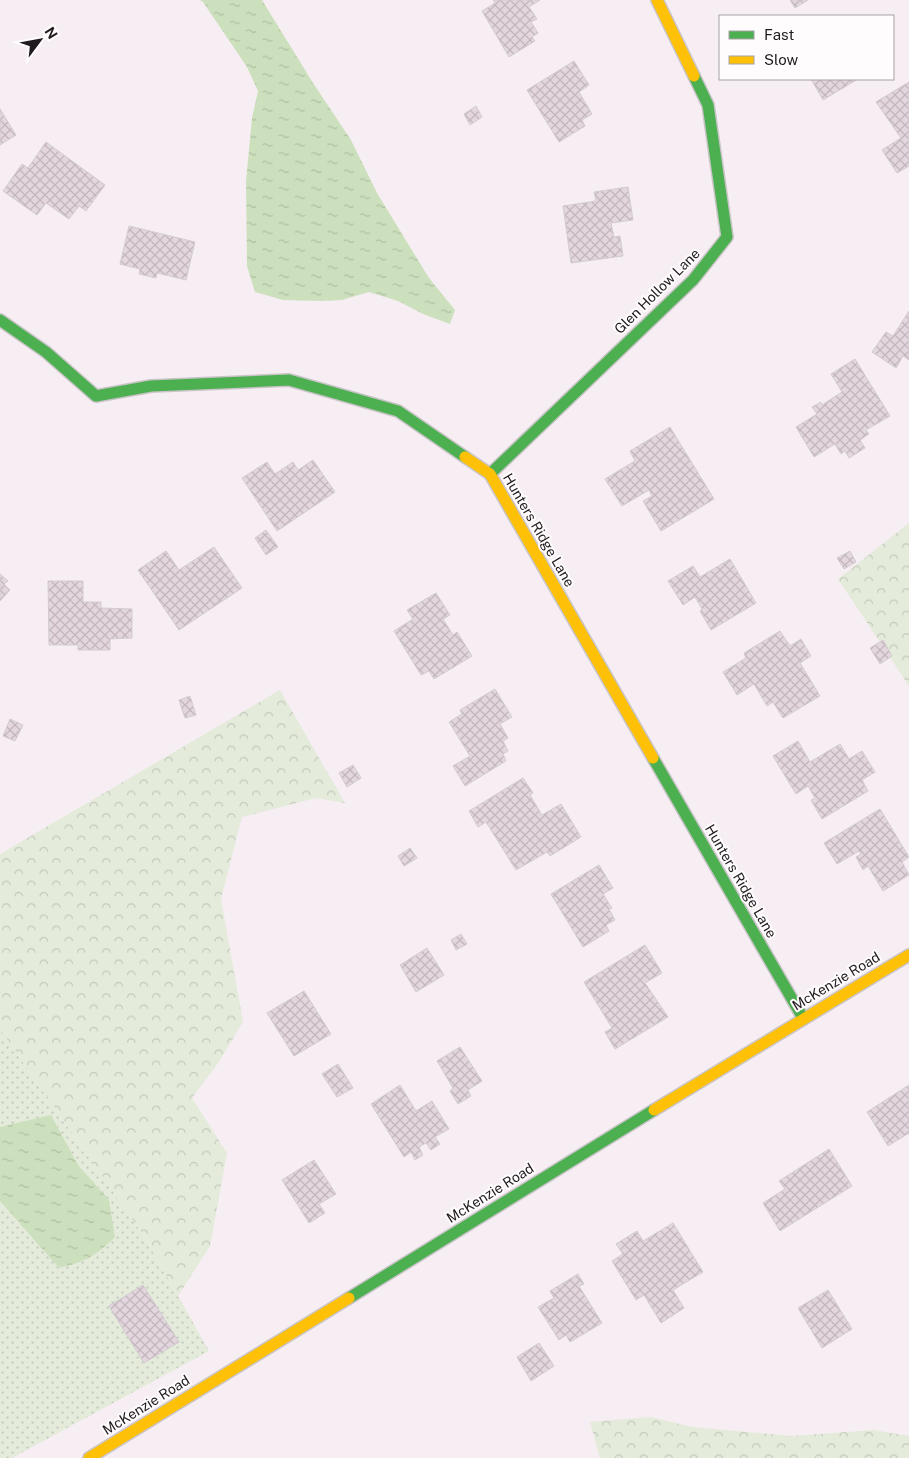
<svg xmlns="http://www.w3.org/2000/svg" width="909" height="1458" viewBox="0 0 909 1458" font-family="'Public Sans',sans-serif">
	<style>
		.grass { fill: url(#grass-dots) }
		.forest { fill: url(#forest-crowns) }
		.water { fill: url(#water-ripples) }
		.building { fill: url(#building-cross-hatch); stroke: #d2ccd0 }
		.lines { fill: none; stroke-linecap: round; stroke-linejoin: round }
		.fast-casing { stroke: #c9c4c7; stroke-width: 14 }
		.slow-casing { stroke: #c9c4c7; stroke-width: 14 }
		.fast { stroke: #4caf50; stroke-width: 11 }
		.slow { stroke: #ffc107; stroke-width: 11 }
		.labels { text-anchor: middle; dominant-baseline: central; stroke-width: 4; stroke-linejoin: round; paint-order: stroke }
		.street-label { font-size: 14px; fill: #201b1e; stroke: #fffcfe }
	</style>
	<defs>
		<pattern id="grass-dots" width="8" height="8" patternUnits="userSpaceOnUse" patternTransform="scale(1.25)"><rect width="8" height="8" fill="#e4ebdb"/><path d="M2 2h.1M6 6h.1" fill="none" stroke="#c3c9bc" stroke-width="1.8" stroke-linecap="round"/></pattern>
		<pattern id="forest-crowns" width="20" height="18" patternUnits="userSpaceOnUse" patternTransform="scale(1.25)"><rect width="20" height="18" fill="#e4ebdb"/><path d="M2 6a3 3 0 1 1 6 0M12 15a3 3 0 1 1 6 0" fill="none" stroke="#c3c9bc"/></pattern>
		<pattern id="water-ripples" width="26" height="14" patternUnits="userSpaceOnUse" patternTransform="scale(1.25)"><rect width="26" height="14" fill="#cde0bd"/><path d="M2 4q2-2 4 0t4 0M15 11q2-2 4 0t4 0" fill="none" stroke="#b0c0a2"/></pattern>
		<pattern id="building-cross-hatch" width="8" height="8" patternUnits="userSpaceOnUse" patternTransform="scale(1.25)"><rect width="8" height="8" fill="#e4d6de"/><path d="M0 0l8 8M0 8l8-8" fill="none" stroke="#c3b7be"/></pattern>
	</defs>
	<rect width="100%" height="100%" fill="#f6eef3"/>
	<path class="grass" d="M0 1029 146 1239 209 1351 12 1458H0Z"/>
	<g class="forest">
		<path d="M909 523V686L838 579Z"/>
		<path d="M280 690 345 803 316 798 242 817 221 899 243 1022 219 1062 192 1098 227 1153 210 1246 178 1296 146 1239 0 1029V854Z"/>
		<path d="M651 1417 692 1427 791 1436 874 1430 909 1436V1458H600L590 1422Z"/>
	</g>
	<g class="water">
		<path d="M200 0H262L313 83 351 140 377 193 429 278 455 310 450 324 423 314 398 301 369 292 342 300 321 301 283 300 255 292 247 266 246 181 252 118 258 91 247 67 203 2Z"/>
		<path d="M51 1115 78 1165 109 1200 115 1237C96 1256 85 1262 59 1268L0 1201V1127Z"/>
	</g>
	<g class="building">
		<path d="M493 0H540L529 7 537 19 531 22 538 33 532 37 535 41 509 57 482 11 495 3Z"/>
		<path d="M790 0H808L795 8Z"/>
		<path d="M574 61 589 85 579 92 592 114 582 120 585 126 559 142 527 90Z"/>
		<path d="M811 79H858L823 100Z"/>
		<path d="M909 82V166L897 173 882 150 901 138 876 102Z"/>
		<path d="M476 106 482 117 470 125 464 114Z"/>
		<path d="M0 109 16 135 0 145Z"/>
		<path d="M46 142 105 185 86 211 79 206 69 219 46 203 37 215 3 191 22 164 28 168Z"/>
		<path d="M628 187 633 220 611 223 614 237 620 236 623 256 571 263 563 206 596 201 594 192Z"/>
		<path d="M129 226 195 242 186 280 157 273 156 278 139 274 140 269 120 264Z"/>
		<path d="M909 311V360L903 356 896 368 872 352 886 332 893 336Z"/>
		<path d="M855 359 890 416 866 430 869 434 860 440 865 448 849 458 845 451 841 454 835 444 814 457 796 427 817 414 812 407 821 402 822 405 842 392 831 374Z"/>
		<path d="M670 427 714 499 661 531 643 501 652 496 649 490 622 506 605 479 635 461 630 451Z"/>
		<path d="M313 460 335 492 277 531 242 478 267 462 275 474 293 462 298 470Z"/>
		<path d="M266 530 278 547 266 555 255 538Z"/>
		<path d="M214 547 242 588 179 630 138 570 166 551 179 570Z"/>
		<path d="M850 551 856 562 844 569 837 558Z"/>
		<path d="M730 559 756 603 711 630 700 611 702 609 695 597 683 605 668 581 693 566 700 577Z"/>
		<path d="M0 574 8 581 4 584 10 590 0 601Z"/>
		<path d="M48 581H83V602H101V608L132 609V638L110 639V650H78V645H49Z"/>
		<path d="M436 593 450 615 443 619 453 635 457 632 472 656 434 679 429 671 421 675 394 631 413 619 407 610Z"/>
		<path d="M780 631 790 646 801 639 811 656 800 663 820 696 783 718 773 702 767 706 754 684 737 695 723 672 746 658 744 653Z"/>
		<path d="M883 640 892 656 880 664 870 648Z"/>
		<path d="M495 689 512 717 500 724 508 738 503 741 508 751 503 754 506 761 465 786 453 766 470 756 449 722 462 714 460 710Z"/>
		<path d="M190 696 196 715 185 718 179 700Z"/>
		<path d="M10 719 23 725 15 741 3 736Z"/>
		<path d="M798 741 810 762 840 744 849 759 862 751 875 772 862 780 868 791 822 819 811 800 815 798 808 786 796 794 773 756Z"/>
		<path d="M353 765 361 778 347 787 339 773Z"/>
		<path d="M523 778 533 793 530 795 542 815 561 804 581 837 550 856 547 852 516 870 486 822 478 827 469 811Z"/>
		<path d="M880 809 909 857 902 862 909 875 883 891 868 866 863 870 856 857 861 854 859 851 837 864 824 843Z"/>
		<path d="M410 848 417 858 404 866 398 856Z"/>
		<path d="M599 865 613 888 603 894 612 908 609 909 615 920 606 925 609 931 583 947 551 894Z"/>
		<path d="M461 934 467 944 456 950 451 940Z"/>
		<path d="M645 945 662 973 645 983 668 1017 615 1049 605 1032 612 1028 584 982Z"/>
		<path d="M427 948 444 975 416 992 400 965Z"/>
		<path d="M304 991 331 1034 294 1056 267 1013Z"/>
		<path d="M460 1047 482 1081 468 1090 471 1096 458 1104 450 1091 453 1088 437 1061Z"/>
		<path d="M338 1064 353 1088 337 1097 322 1074Z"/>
		<path d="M400 1085 416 1111 432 1101 449 1129 435 1137 440 1144 431 1150 426 1143 419 1147 423 1155 415 1160 411 1152 404 1157 371 1104Z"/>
		<path d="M909 1085V1133L888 1146 867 1112Z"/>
		<path d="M829 1149 852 1186 780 1231 763 1203 785 1189 779 1181Z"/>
		<path d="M314 1160 336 1194 319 1204 325 1213 309 1223 282 1180Z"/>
		<path d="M673 1223 703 1272 673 1290 684 1308 661 1323 644 1295 636 1300 612 1261 623 1254 616 1244 637 1231 643 1241Z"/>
		<path d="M578 1274 584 1284 579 1286 602 1323 570 1342 566 1335 559 1340 538 1307 554 1298 550 1291Z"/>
		<path d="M143 1285 179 1342 144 1363 109 1306Z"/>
		<path d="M828 1290 852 1329 822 1348 798 1308Z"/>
		<path d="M539 1343 554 1366 531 1381 517 1357Z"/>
	</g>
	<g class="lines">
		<defs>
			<g id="fast">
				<path d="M0 320 46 352 96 396 151 386 289 380 398 411 465 457"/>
				<path d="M490 474 693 280 727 237 708 105 694 76"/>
				<path d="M653 758 803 1018"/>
				<path d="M349 1298 654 1110"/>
			</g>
			<g id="slow">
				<path d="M657 0 694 76"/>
				<path d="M465 457 490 474 653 758"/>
				<path d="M654 1110 909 955"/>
				<path d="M89 1458 349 1298"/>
			</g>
		</defs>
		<use href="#fast" class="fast-casing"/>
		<use href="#slow" class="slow-casing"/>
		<use href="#fast" class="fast"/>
		<use href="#slow" class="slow"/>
	</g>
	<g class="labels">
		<g class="street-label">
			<text transform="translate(657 291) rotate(-45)">Glen Hollow Lane</text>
			<text transform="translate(539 530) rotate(60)">Hunters Ridge Lane</text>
			<text transform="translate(741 881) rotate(60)">Hunters Ridge Lane</text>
			<text transform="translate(836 981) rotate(-31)">McKenzie Road</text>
			<text transform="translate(490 1193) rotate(-32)">McKenzie Road</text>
			<text transform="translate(146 1405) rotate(-32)">McKenzie Road</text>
		</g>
	</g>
	<rect x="719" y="15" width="175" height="65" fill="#fffcfe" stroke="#a6a2a4"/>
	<rect x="729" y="31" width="25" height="8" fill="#4caf50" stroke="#a6a2a4"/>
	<text x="764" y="40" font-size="15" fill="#201b1e">Fast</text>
	<rect x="729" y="56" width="25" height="8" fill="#ffc107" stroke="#a6a2a4"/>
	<text x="764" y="65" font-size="15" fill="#201b1e">Slow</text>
	<g transform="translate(40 40) rotate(58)" stroke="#fffcfe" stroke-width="4" paint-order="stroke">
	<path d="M0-4L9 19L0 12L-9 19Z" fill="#201b1e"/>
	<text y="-8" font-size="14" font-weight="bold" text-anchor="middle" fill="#201b1e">N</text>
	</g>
</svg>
